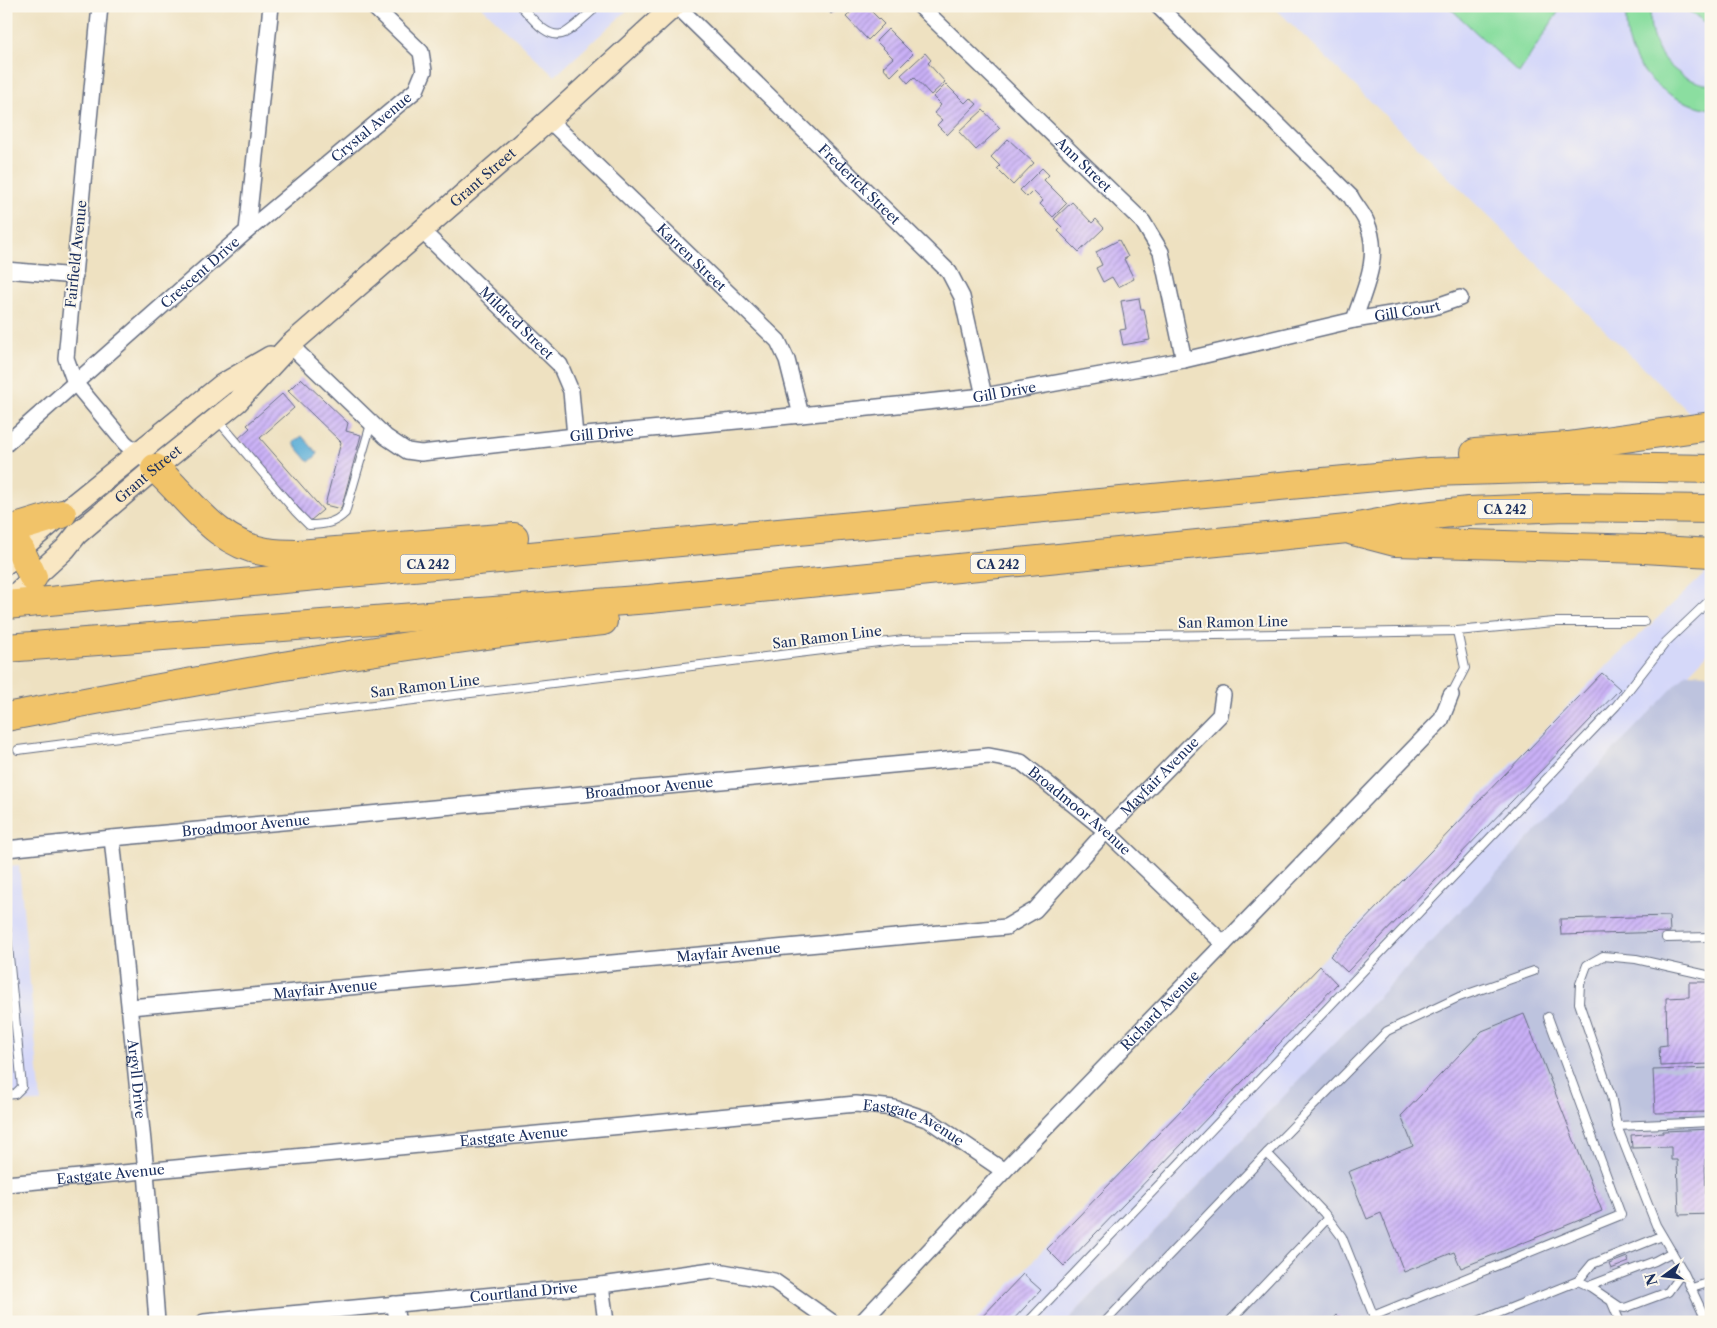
<svg xmlns="http://www.w3.org/2000/svg" width="1717" height="1328" font-family="'Libre Caslon Text',serif">
	<style>
		.built { fill: #d5d8f9 }
		.industrial { fill: #bdc3de }
		.pitch { fill: #8bdea0; stroke: #53867f }
		.water { fill: #5caed7; stroke: #3c6e9a }
		.building { fill: url(#building-hatch) }
		.lines { fill: none; stroke-linecap: round; stroke-linejoin: round }
		.lane-casing { stroke: #656d81; stroke-width: 10 }
		.street-casing { stroke: #656d81; stroke-width: 18 }
		.secondary-casing { stroke: #656d81; stroke-width: 24 }
		.highway-casing { stroke: #656d81; stroke-width: 30 }
		.path { stroke: #656d81; stroke-width: 2.5; stroke-dasharray: 1 4; stroke-linecap: butt }
		.lane { stroke: #fff; stroke-width: 8 }
		.street { stroke: #fff; stroke-width: 15 }
		.secondary { stroke: #f9e7c3; stroke-width: 21 }
		.highway { stroke: #f1c369; stroke-width: 28 }
		.labels { text-anchor: middle; dominant-baseline: central; stroke-width: 4; stroke-linejoin: round; paint-order: stroke }
		.shield { fill: #fbf7ec; stroke: #5e6b89; stroke-width: 1 }
		.shield-label { font-size: 12px; font-weight: bold; fill: #1b2f5e }
		.street-label { font-size: 14px; fill: #1b2f5e; stroke: #fbf7ec }
	</style>
	<defs>
		<pattern id="building-hatch" width="6" height="6" patternUnits="userSpaceOnUse" patternTransform="scale(1.25)"><rect width="6" height="6" fill="#cab1f7"/><path d="M-1 1l2-2M0 6l6-6M5 7l2-2" fill="none" stroke="#a390cb"/></pattern>
	</defs>
	<rect width="100%" height="100%" fill="#fbf7ec"/>
	<filter id="ink" filterUnits="userSpaceOnUse"><feTurbulence type="fractalNoise" baseFrequency=".02" numOctaves="2"/><feDisplacementMap in="SourceGraphic" scale="10" xChannelSelector="R" yChannelSelector="G"/><feConvolveMatrix kernelMatrix="1 2 1 2 8 2 1 2 1" color-interpolation-filters="sRGB"/></filter>
	<filter id="wash" filterUnits="userSpaceOnUse"><feTurbulence type="fractalNoise" baseFrequency=".0096" numOctaves="4" result="noise"/><feDisplacementMap in="SourceGraphic" scale="20" xChannelSelector="R" yChannelSelector="G"/><feGaussianBlur stdDeviation="1.12" result="paint"/><feColorMatrix in="noise" values="0 0 0 0 0 0 0 0 0 0 0 0 0 0 0 0 0 1.4 0 .05"/><feComposite in="paint" operator="in"/></filter>
	<g filter="url(#wash)">
		<rect width="100%" height="100%" fill="#eee1c1"/>
		<!-- built -->
		<g class="built">
			<polygon points="481,6 632,6 555,76"/>
			<polygon points="1273,6 1711,6 1711,426 1704,427"/>
			<polygon points="1711,568 1711,650 1204,1180 1066,1322 974,1322 1602,670"/>
			<polygon points="6,777 11,831 6,831"/>
			<polygon points="19,865 41,1102 6,1103 6,866"/>
		</g>
		<!-- industrial -->
		<polygon class="industrial" points="1687,673 1711,674 1711,1322 1066,1322 1204,1180"/>
		<!-- pitch -->
		<g class="pitch">
			<polygon points="1448,6 1562,6 1519,73"/>
			<path d="M 1627,6 L 1651,6 C 1645,46 1671,80 1711,85 L 1711,109 C 1660,101 1619,61 1627,6 Z"/>
			<polygon points="1681,6 1711,6 1711,26"/>
		</g>
		<!-- water -->
		<polygon class="water" points="302,436 318,454 309,462 293,443"/>
		<g id="blocks">
			<!-- building -->
			<g class="building">
				<polygon points="823,6 840,6 831,14"/>
				<polygon points="857,6 871,6 868,8 884,24 868,40 846,17"/>
				<polygon points="888,29 913,54 891,76 883,67 893,58 876,41"/>
				<polygon points="925,53 931,60 928,63 945,82 931,95 914,77 908,83 901,75"/>
				<polygon points="946,84 965,103 970,98 977,104 947,135 937,125 942,120 934,113 941,105 933,97"/>
				<polygon points="983,110 1000,128 976,150 959,132"/>
				<polygon points="1008,139 1034,163 1013,185 997,169 1000,166 991,157"/>
				<polygon points="1042,168 1049,175 1044,180 1067,203 1053,217 1040,204 1043,201 1033,191 1027,197 1020,190"/>
				<polygon points="1072,202 1092,223 1096,219 1104,228 1079,252 1058,231 1062,227 1054,219"/>
				<polygon points="1119,240 1128,257 1124,259 1134,279 1118,287 1112,277 1103,282 1096,268 1102,265 1096,252"/>
				<polygon points="1139,298 1141,309 1144,309 1150,340 1123,345 1120,330 1126,329 1121,301"/>
				<polygon points="301,378 348,423 346,431 361,435 341,509 325,505 341,442 288,391"/>
				<polygon points="282,394 294,408 260,438 323,510 310,521 238,439 250,428 247,425"/>
				<polygon points="1602,673 1620,689 1347,972 1330,956"/>
				<polygon points="1669,916 1670,932 1561,935 1560,919"/>
				<polygon points="1320,966 1337,984 1064,1266 1047,1249"/>
				<polygon points="1689,982 1708,982 1708,997 1711,996 1711,1064 1660,1066 1659,1046 1667,1045 1666,998 1689,997"/>
				<polygon points="1524,1014 1602,1211 1461,1268 1454,1252 1404,1272 1381,1213 1367,1219 1348,1172 1413,1146 1401,1116 1482,1031"/>
				<polygon points="1711,1068 1711,1112 1655,1113 1653,1070"/>
				<polygon points="1711,1129 1711,1159 1705,1159 1706,1199 1711,1199 1711,1214 1679,1215 1677,1160 1671,1160 1671,1147 1632,1148 1631,1135 1663,1133 1663,1131"/>
				<polygon points="1627,1257 1629,1262 1611,1269 1609,1264"/>
				<polygon points="1023,1274 1041,1290 1011,1322 977,1322"/>
				<polygon points="1337,1315 1345,1322 1330,1322"/>
			</g>
		</g>
	</g>
	<g filter="url(#ink)">
		<use href="#blocks" fill-opacity="0" stroke="#656d81" stroke-width="1"/>
		<g class="lines">
			<defs>
				<g id="lane">
					<path d="M 521,6 C 531,17 548,41 565,33 C 574,28 584,18 592,11 L 594,6"/>
					<path d="M 217,419 L 296,512 L 309,525 C 324,525 335,523 345,513 L 371,424"/>
					<polyline points="1451,695 1465,668 1457,631"/>
					<polyline points="18,750 259,719 904,640 1457,631 1554,622 1644,622"/>
					<polyline points="6,926 22,1087 15,1094 6,1095"/>
					<polyline points="1666,938 1711,937"/>
					<polyline points="1617,1126 1711,1122"/>
					<polyline points="1267,1153 1324,1213 1342,1237 1376,1322"/>
					<polyline points="1578,1281 1592,1264 1662,1236"/>
					<polyline points="1589,1286 1655,1261 1672,1252"/>
					<polyline points="1692,1288 1711,1282"/>
					<polyline points="1612,1303 1620,1322"/>
					<polyline points="1373,1316 1621,1215 1548,1017"/>
					<polyline points="1028,1322 1616,706 1666,642 1711,599"/>
					<polyline points="1105,1322 1267,1153 1387,1031 1459,997 1534,971"/>
					<polyline points="1229,1322 1328,1218"/>
					<polyline points="1476,1322 1578,1281 1589,1286 1620,1307 1625,1308 1668,1292 1683,1271"/>
					<polyline points="1707,1322 1683,1271 1656,1225 1617,1126 1611,1096 1579,1003 1580,984 1587,965 1603,956 1636,959 1711,976"/>
				</g>
				<g id="street">
					<polyline points="100,6 66,358 75,383 125,443 144,459"/>
					<path id="s1" d="M 677,6 L 949,272 L 962,297 L 984,396"/>
					<path id="s2" d="M 920,6 L 1143,222 L 1161,252 L 1184,360"/>
					<path d="M 1158,6 L 1351,197 C 1355,205 1362,212 1366,221 C 1382,254 1365,288 1354,320"/>
					<path id="s3" d="M 549,120 L 778,341 L 787,360 L 801,415"/>
					<path id="s4" d="M 247,231 L 416,90 L 424,71 L 421,52 L 373,6"/>
					<path id="s5" d="M 422,231 L 560,365 L 571,391 L 575,436"/>
					<polyline points="6,270 75,276"/>
					<path id="s6" d="M 290,345 L 386,437 L 407,451 L 421,453 L 575,436 L 801,415 L 984,396 L 1184,360 L 1354,320 L 1434,307 L 1460,298"/>
					<path id="s7" d="M 6,444 L 247,231 L 271,6"/>
					<path id="s8" d="M 112,838 L 146,1171 L 157,1322"/>
					<path id="s9" d="M 6,849 L 112,838 L 989,756 L 1021,762 L 1106,831 L 1224,944"/>
					<path id="s10" d="M 130,1007 L 1006,927 L 1035,910 L 1106,831 L 1220,715 L 1223,695"/>
					<path id="s11" d="M 6,1184 L 856,1104 L 894,1108 L 929,1120 L 1004,1171"/>
					<polyline points="601,1285 606,1322"/>
					<polyline points="394,1304 398,1322"/>
					<path id="s12" d="M 204,1322 L 601,1285 L 712,1270 L 774,1281 L 832,1322"/>
					<path id="s13" d="M 862,1322 L 1004,1171 L 1441,720 L 1451,695"/>
				</g>
				<g id="secondary">
					<polyline points="6,563 20,549 62,514 222,385 270,357"/>
					<path id="s14" d="M 6,603 L 65,549 L 77,534 L 155,468 L 237,402 L 290,345 L 549,120 L 674,6"/>
				</g>
				<g id="highway">
					<polyline points="1475,453 1568,446 1711,426"/>
					<path d="M 155,468 C 191,500 215,544 267,552 C 277,554 288,554 298,554 L 514,537"/>
					<polyline points="6,531 62,514"/>
					<polyline points="1353,531 1395,542 1644,549 1711,553"/>
					<polyline points="6,542 20,549 33,577"/>
					<polyline points="6,605 1430,472 1601,467 1711,469"/>
					<polyline points="6,648 650,599 1347,529 1405,518 1469,511 1566,507 1711,509"/>
					<path d="M 6,717 C 204,679 403,642 603,621"/>
				</g>
			</defs>
			<!-- lane casing -->
			<use href="#lane" class="lane-casing"/>
			<!-- street casing -->
			<use href="#street" class="street-casing"/>
			<!-- secondary casing -->
			<use href="#secondary" class="secondary-casing"/>
			<!-- highway casing -->
			<use href="#highway" class="highway-casing"/>
			<!-- path -->
			<polyline class="path" points="706,6 708,6"/>
			<!-- lane -->
			<use href="#lane" class="lane"/>
			<!-- street -->
			<use href="#street" class="street"/>
			<!-- secondary -->
			<use href="#secondary" class="secondary"/>
			<!-- highway -->
			<use href="#highway" class="highway"/>
		</g>
	</g>
	<g class="labels">
		<!-- shield labels -->
		<g class="shield">
			<rect x="1477.5" y="499.5" width="55" height="19" rx="4"/>
			<rect x="400.5" y="554.5" width="55" height="19" rx="4"/>
			<rect x="970.5" y="554.5" width="55" height="19" rx="4"/>
		</g>
		<g class="shield-label">
			<text x="1505" y="509">CA 242</text>
			<text x="428" y="564">CA 242</text>
			<text x="998" y="564">CA 242</text>
		</g>
		<!-- street labels -->
		<g class="street-label">
			<text stroke="none"><textPath href="#s4" startOffset="162">Crystal Avenue</textPath></text>
			<text stroke="none"><textPath href="#s2" startOffset="228">Ann Street</textPath></text>
			<text stroke="none"><textPath href="#s14" startOffset="640">Grant Street</textPath></text>
			<text stroke="none"><textPath href="#s1" startOffset="255">Frederick Street</textPath></text>
			<text transform="translate(76 254) rotate(-84)">Fairfield Avenue</text>
			<text stroke="none"><textPath href="#s3" startOffset="198">Karren Street</textPath></text>
			<text stroke="none"><textPath href="#s7" startOffset="259">Crescent Drive</textPath></text>
			<text stroke="none"><textPath href="#s6" startOffset="1170">Gill Court</textPath></text>
			<text stroke="none"><textPath href="#s5" startOffset="132">Mildred Street</textPath></text>
			<text stroke="none"><textPath href="#s6" startOffset="759">Gill Drive</textPath></text>
			<text stroke="none"><textPath href="#s6" startOffset="354">Gill Drive</textPath></text>
			<text stroke="none"><textPath href="#s14" startOffset="192">Grant Street</textPath></text>
			<text transform="translate(1233 622) rotate(-1)">San Ramon Line</text>
			<text transform="translate(827 637) rotate(-7)">San Ramon Line</text>
			<text transform="translate(425 686) rotate(-7)">San Ramon Line</text>
			<text stroke="none"><textPath href="#s10" startOffset="1096">Mayfair Avenue</textPath></text>
			<text stroke="none"><textPath href="#s9" startOffset="646">Broadmoor Avenue</textPath></text>
			<text stroke="none"><textPath href="#s9" startOffset="1096">Broadmoor Avenue</textPath></text>
			<text stroke="none"><textPath href="#s9" startOffset="241">Broadmoor Avenue</textPath></text>
			<text stroke="none"><textPath href="#s10" startOffset="601">Mayfair Avenue</textPath></text>
			<text stroke="none"><textPath href="#s10" startOffset="196">Mayfair Avenue</textPath></text>
			<text stroke="none"><textPath href="#s13" startOffset="431">Richard Avenue</textPath></text>
			<text stroke="none"><textPath href="#s8" startOffset="242">Argyll Drive</textPath></text>
			<text stroke="none"><textPath href="#s11" startOffset="915">Eastgate Avenue</textPath></text>
			<text stroke="none"><textPath href="#s11" startOffset="510">Eastgate Avenue</textPath></text>
			<text stroke="none"><textPath href="#s11" startOffset="105">Eastgate Avenue</textPath></text>
			<text stroke="none"><textPath href="#s12" startOffset="321">Courtland Drive</textPath></text>
		</g>
	</g>
	<!-- margin -->
	<rect width="1717" height="1328" fill="none" stroke="#fbf7ec" stroke-width="25"/>
	<!-- north arrow -->
	<g transform="translate(1664 1276) rotate(255)" stroke="#fbf7ec" stroke-width="4" paint-order="stroke">
	<path d="M0-4L9 19L0 12L-9 19Z" fill="#1b2f5e"/>
	<text y="-8" font-size="14" font-weight="bold" text-anchor="middle" fill="#1b2f5e">N</text>
	</g>
</svg>
